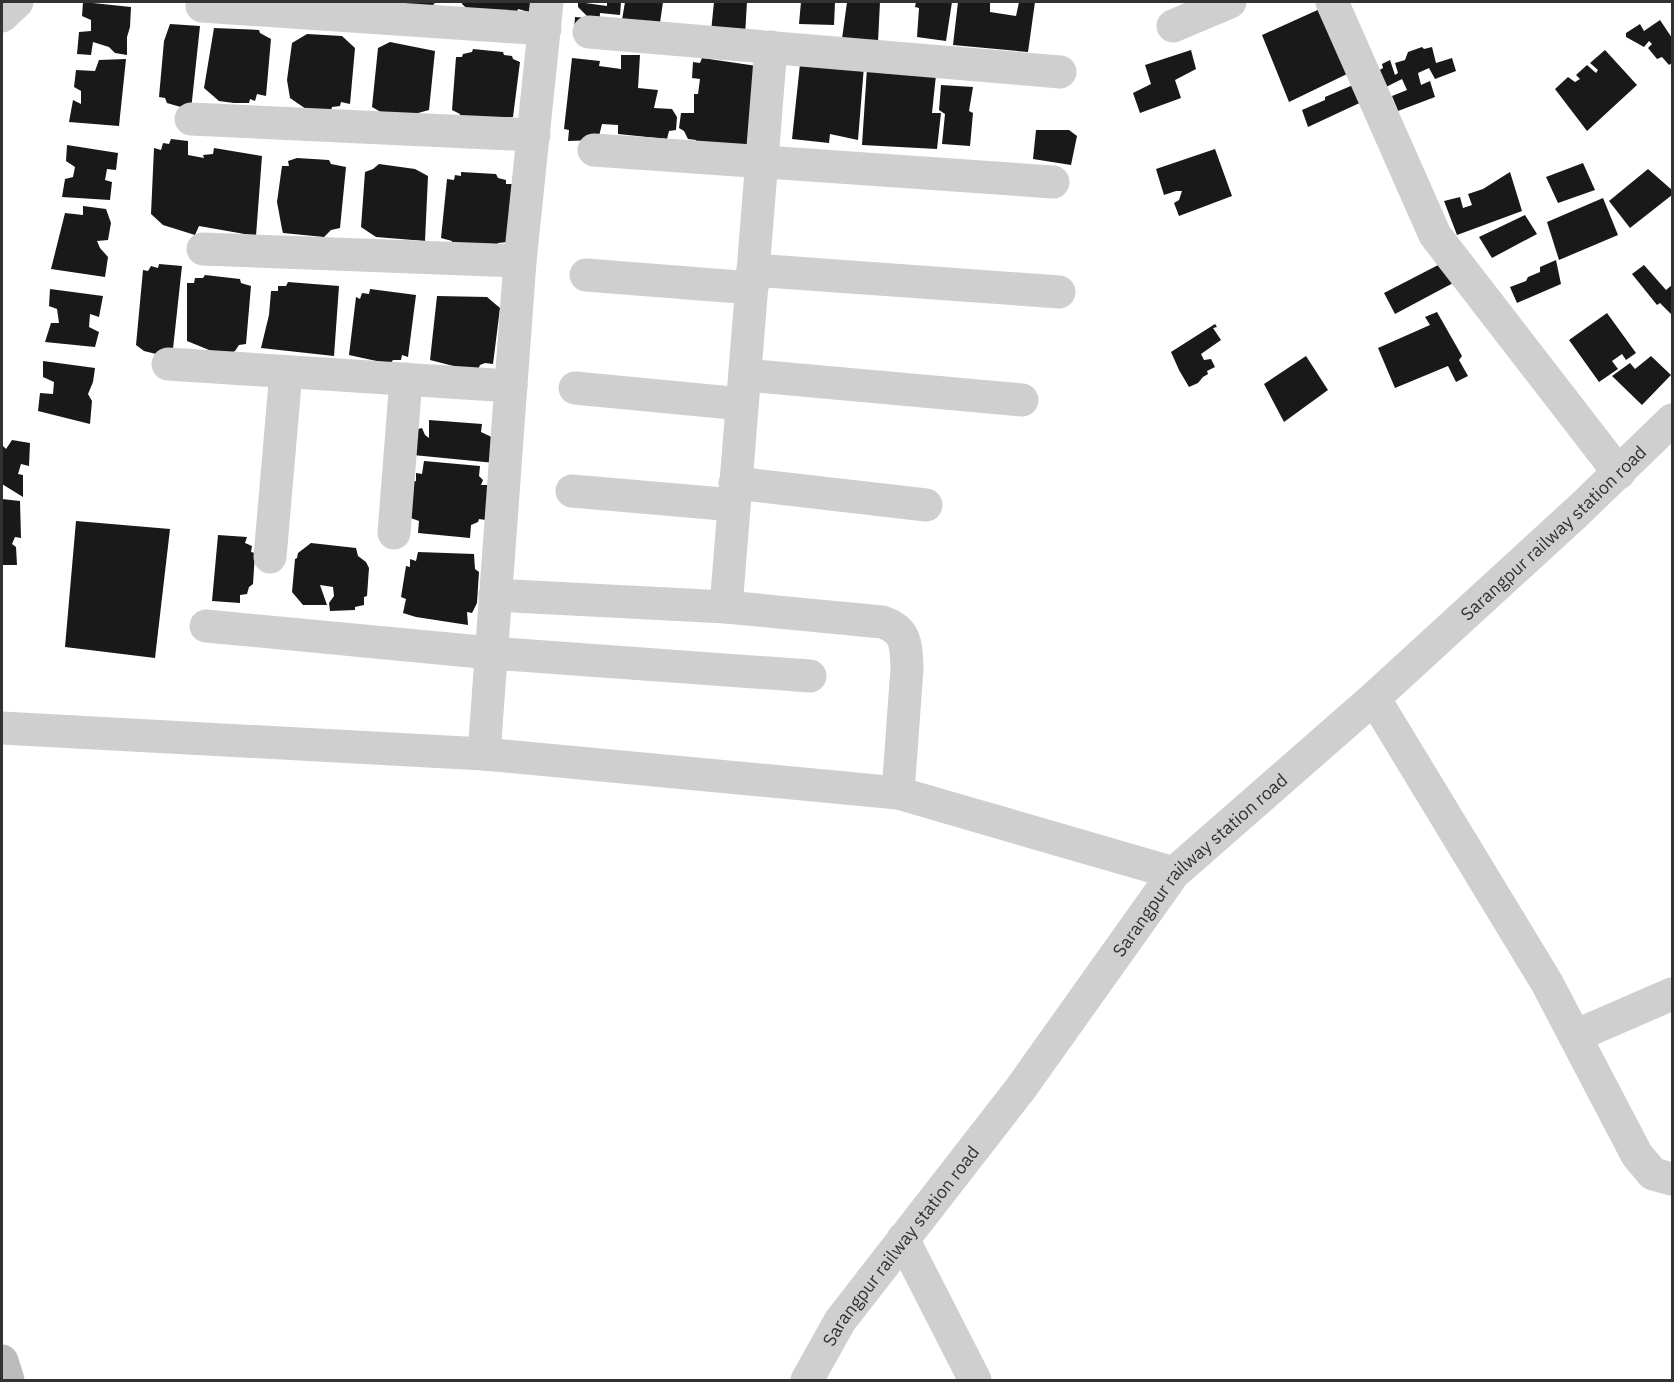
<svg xmlns="http://www.w3.org/2000/svg" width="1674" height="1382" font-family="'IBM Plex Sans',sans-serif">
	<style>
		.building { fill: #191919 }
		.lines { fill: none; stroke-linecap: round; stroke-linejoin: round }
		.minor { stroke: #cfcfcf; stroke-width: 33 }
		.tertiary { stroke: #cfcfcf; stroke-width: 33 }
		.secondary { stroke: #bcbcbc; stroke-width: 33 }
		.labels { text-anchor: middle; dominant-baseline: central; stroke-width: 6; stroke-linejoin: round; paint-order: stroke }
		.street-label { font-size: 18px; fill: #323232; stroke: #fff }
	</style>
	<rect width="100%" height="100%" fill="#fff"/>
	<!-- building -->
	<g class="building">
		<polygon points="83,2 131,7 130,27 127,37 127,55 115,53 109,47 93,42 91,55 77,54 79,32 91,31 91,20 82,16"/>
		<polygon points="386,2 436,2 433,5 386,8"/>
		<polygon points="462,2 530,2 529,12 518,9 515,18 474,15 462,4"/>
		<polygon points="578,2 607,6 607,2 621,2 620,15 600,13 599,30 574,33 575,17 589,18 578,7"/>
		<polygon points="625,2 663,2 660,23 622,20"/>
		<polygon points="714,2 747,2 745,35 711,32"/>
		<polygon points="801,2 835,2 834,25 799,24"/>
		<polygon points="847,2 880,2 878,42 842,39"/>
		<polygon points="916,2 952,2 946,41 917,37 919,8 915,7"/>
		<polygon points="958,2 990,2 990,12 1016,16 1019,2 1035,2 1028,52 953,45"/>
		<polygon points="1322,8 1347,74 1289,102 1262,35"/>
		<polygon points="1660,20 1672,38 1672,63 1669,65 1662,57 1657,59 1648,48 1652,44 1649,41 1644,47 1626,37 1626,33 1640,24 1644,31"/>
		<polygon points="170,24 200,26 191,110 167,103 165,98 159,97 164,41"/>
		<polygon points="214,28 259,30 260,33 271,39 266,96 257,94 255,101 250,99 249,103 234,103 219,101 204,88"/>
		<polygon points="307,34 342,36 355,48 350,104 341,102 340,106 332,107 331,111 306,109 290,98 287,80 292,43"/>
		<polygon points="390,42 435,51 429,110 407,116 388,116 372,107 378,48"/>
		<polygon points="1422,47 1424,49 1432,47 1436,63 1452,58 1456,71 1435,79 1429,68 1418,73 1421,85 1430,81 1435,97 1398,111 1392,96 1407,90 1402,79 1382,89 1378,71 1383,68 1382,64 1390,60 1395,75 1398,73 1395,63 1405,60 1408,52"/>
		<polygon points="473,49 503,52 504,55 512,56 513,59 520,62 513,117 459,120 460,114 452,110 456,57 462,57 463,54 472,52"/>
		<polygon points="1191,50 1196,69 1175,80 1181,98 1140,113 1133,93 1151,84 1145,65"/>
		<polygon points="1605,50 1637,85 1587,131 1555,89 1568,77 1575,82 1580,79 1576,75 1587,65 1596,73 1598,70 1590,63"/>
		<polygon points="621,55 640,55 638,88 658,90 654,108 672,109 677,117 676,130 669,131 667,139 618,134 618,125 602,124 598,140 568,141 569,130 564,129 572,58 600,61 599,66 621,69"/>
		<polygon points="702,58 757,66 750,149 695,144 696,140 688,139 684,131 679,128 681,113 694,113 694,94 698,94 700,79 692,78 693,62 700,63"/>
		<polygon points="126,59 119,126 69,122 73,100 81,104 81,91 74,87 76,70 95,71 99,60"/>
		<polygon points="800,64 864,66 858,140 830,134 829,143 792,139"/>
		<polygon points="867,68 936,75 932,113 941,113 937,149 862,145"/>
		<polygon points="1360,82 1366,100 1308,127 1302,110 1325,100 1325,97"/>
		<polygon points="941,85 973,87 969,111 973,113 970,146 942,144 945,114 939,110"/>
		<polygon points="1036,130 1069,130 1077,136 1071,165 1033,159"/>
		<polygon points="171,139 188,141 188,155 204,158 203,155 213,154 214,148 262,156 256,236 199,226 195,235 163,225 151,214 154,148 161,150 163,143 169,144"/>
		<polygon points="67,145 118,153 116,170 107,169 105,180 112,182 110,200 62,197 65,179 73,177 75,167 66,161"/>
		<polygon points="1215,149 1232,196 1179,216 1174,203 1179,200 1182,191 1176,191 1164,195 1156,169"/>
		<polygon points="297,158 329,160 331,164 346,167 340,228 331,230 324,237 283,233 282,229 277,202 282,166 289,166 288,161"/>
		<polygon points="1583,163 1595,190 1558,203 1546,177"/>
		<polygon points="379,164 415,169 428,176 425,241 376,237 361,227 365,172 373,169"/>
		<polygon points="1648,169 1672,190 1672,195 1630,228 1609,201"/>
		<polygon points="461,172 496,174 498,178 506,180 506,184 513,184 508,242 498,243 496,252 450,249 452,241 441,238 447,179 454,180 455,175 461,176"/>
		<polygon points="1510,172 1522,211 1457,235 1444,201 1460,197 1463,208 1472,205 1468,194 1483,189"/>
		<polygon points="1603,198 1618,235 1559,260 1547,222"/>
		<polygon points="83,206 106,209 111,223 108,240 97,241 100,248 108,257 105,277 51,269 65,213 83,215"/>
		<polygon points="1525,215 1537,234 1492,258 1479,237"/>
		<polygon points="1556,260 1561,284 1517,303 1510,287 1526,281 1528,277 1540,272 1540,267"/>
		<polygon points="1444,262 1455,282 1395,314 1384,293"/>
		<polygon points="159,264 182,266 172,358 144,351 136,345 143,270 148,271 151,266 158,268"/>
		<polygon points="1644,265 1666,290 1672,285 1672,315 1660,303 1657,305 1632,274"/>
		<polygon points="205,275 240,279 241,283 251,286 246,344 239,345 235,351 230,354 214,352 187,341 187,283 194,283 195,278 203,278"/>
		<polygon points="288,282 339,286 334,356 261,348 269,315 271,291 278,291 278,286 286,286"/>
		<polygon points="50,289 103,296 99,317 90,314 89,327 99,332 95,347 45,342 51,323 59,323 57,309 49,306"/>
		<polygon points="370,289 416,295 408,357 402,355 401,360 393,360 390,364 349,355 356,297 360,299 362,293 369,294"/>
		<polygon points="437,296 487,297 500,308 493,364 485,363 480,365 477,372 430,360"/>
		<polygon points="1437,312 1462,356 1459,360 1468,376 1456,382 1448,366 1395,388 1378,348 1430,325 1425,317"/>
		<polygon points="1607,313 1636,353 1626,360 1622,354 1612,361 1618,369 1599,382 1569,340"/>
		<polygon points="1215,324 1217,327 1213,328 1221,340 1201,354 1204,360 1211,359 1215,367 1207,371 1208,374 1203,377 1198,383 1189,387 1179,370 1171,352"/>
		<polygon points="1306,356 1328,390 1284,422 1264,384"/>
		<polygon points="1651,356 1671,375 1642,405 1612,376 1630,363 1635,369"/>
		<polygon points="43,361 95,368 93,382 88,394 92,401 90,424 38,411 40,393 53,394 54,382 43,377"/>
		<polygon points="429,420 482,424 481,432 498,440 495,463 413,455 418,429 422,428 425,435 429,438"/>
		<polygon points="12,440 30,443 29,466 21,464 18,474 23,475 23,497 2,484 2,445 6,449"/>
		<polygon points="424,461 480,466 479,476 483,480 481,485 490,485 486,520 479,519 478,522 471,525 470,538 418,533 419,521 408,517 412,482 416,481 416,473 422,474"/>
		<polygon points="2,499 20,501 21,538 15,537 12,544 16,547 17,565 2,565"/>
		<polygon points="76,521 170,529 155,658 65,647"/>
		<polygon points="218,535 247,537 245,543 252,546 251,552 255,553 253,584 249,587 247,594 240,595 240,603 212,601"/>
		<polygon points="311,543 356,548 358,556 366,562 369,568 367,596 364,597 364,605 355,607 355,610 330,611 329,603 334,596 333,587 320,585 327,605 303,605 292,592 295,559 297,558 298,553"/>
		<polygon points="418,552 474,554 475,569 479,572 477,603 472,613 467,612 468,625 416,617 403,613 406,599 401,597 406,566 410,567 410,559 416,561"/>
	</g>
	<g class="lines">
		<!-- minor -->
		<g class="minor">
			<polyline points="1332,2 1435,235 1619,473"/>
			<polyline points="202,6 545,29"/>
			<polyline points="1173,26 1230,2"/>
			<polyline points="589,32 1060,72"/>
			<polyline points="191,119 534,135"/>
			<polyline points="594,150 1053,182"/>
			<polyline points="203,249 520,261"/>
			<polyline points="753,270 1059,292"/>
			<polyline points="586,275 752,288"/>
			<polyline points="168,364 511,386"/>
			<polyline points="745,375 1022,400"/>
			<polyline points="575,388 742,404"/>
			<polyline points="735,483 926,505"/>
			<polyline points="572,491 734,505"/>
			<polyline points="394,533 406,379"/>
			<polyline points="270,557 286,372"/>
			<path d="M 495,595 L 726,607 L 882,622 C 907,630 906,645 907,668 L 898,793"/>
			<polyline points="726,607 771,47"/>
			<polyline points="206,626 491,653 810,676"/>
			<polyline points="1374,698 1547,983 1637,1155 1653,1174 1672,1179"/>
			<polyline points="484,754 520,261 547,2"/>
			<polyline points="1575,1036 1672,994"/>
			<polyline points="903,1239 975,1380"/>
		</g>
		<!-- tertiary -->
		<g class="tertiary">
			<polyline points="2,16 17,2"/>
			<polyline points="2,728 484,754 898,793 1174,873"/>
			<path id="s1" d="M 807,1380 L 840,1321 L 1021,1088 L 1174,873 L 1374,698 L 1578,511 L 1672,420"/>
		</g>
		<!-- secondary -->
		<polyline class="secondary" points="2,1361 8,1380"/>
	</g>
	<g class="labels">
		<!-- street labels -->
		<g class="street-label">
			<text stroke="none"><textPath href="#s1" startOffset="1136">Sarangpur railway station road</textPath></text>
			<text stroke="none"><textPath href="#s1" startOffset="650">Sarangpur railway station road</textPath></text>
			<text stroke="none"><textPath href="#s1" startOffset="164">Sarangpur railway station road</textPath></text>
		</g>
	</g>
	<!-- border -->
	<rect width="1674" height="1382" fill="none" stroke="#323232" stroke-width="6"/>
</svg>
